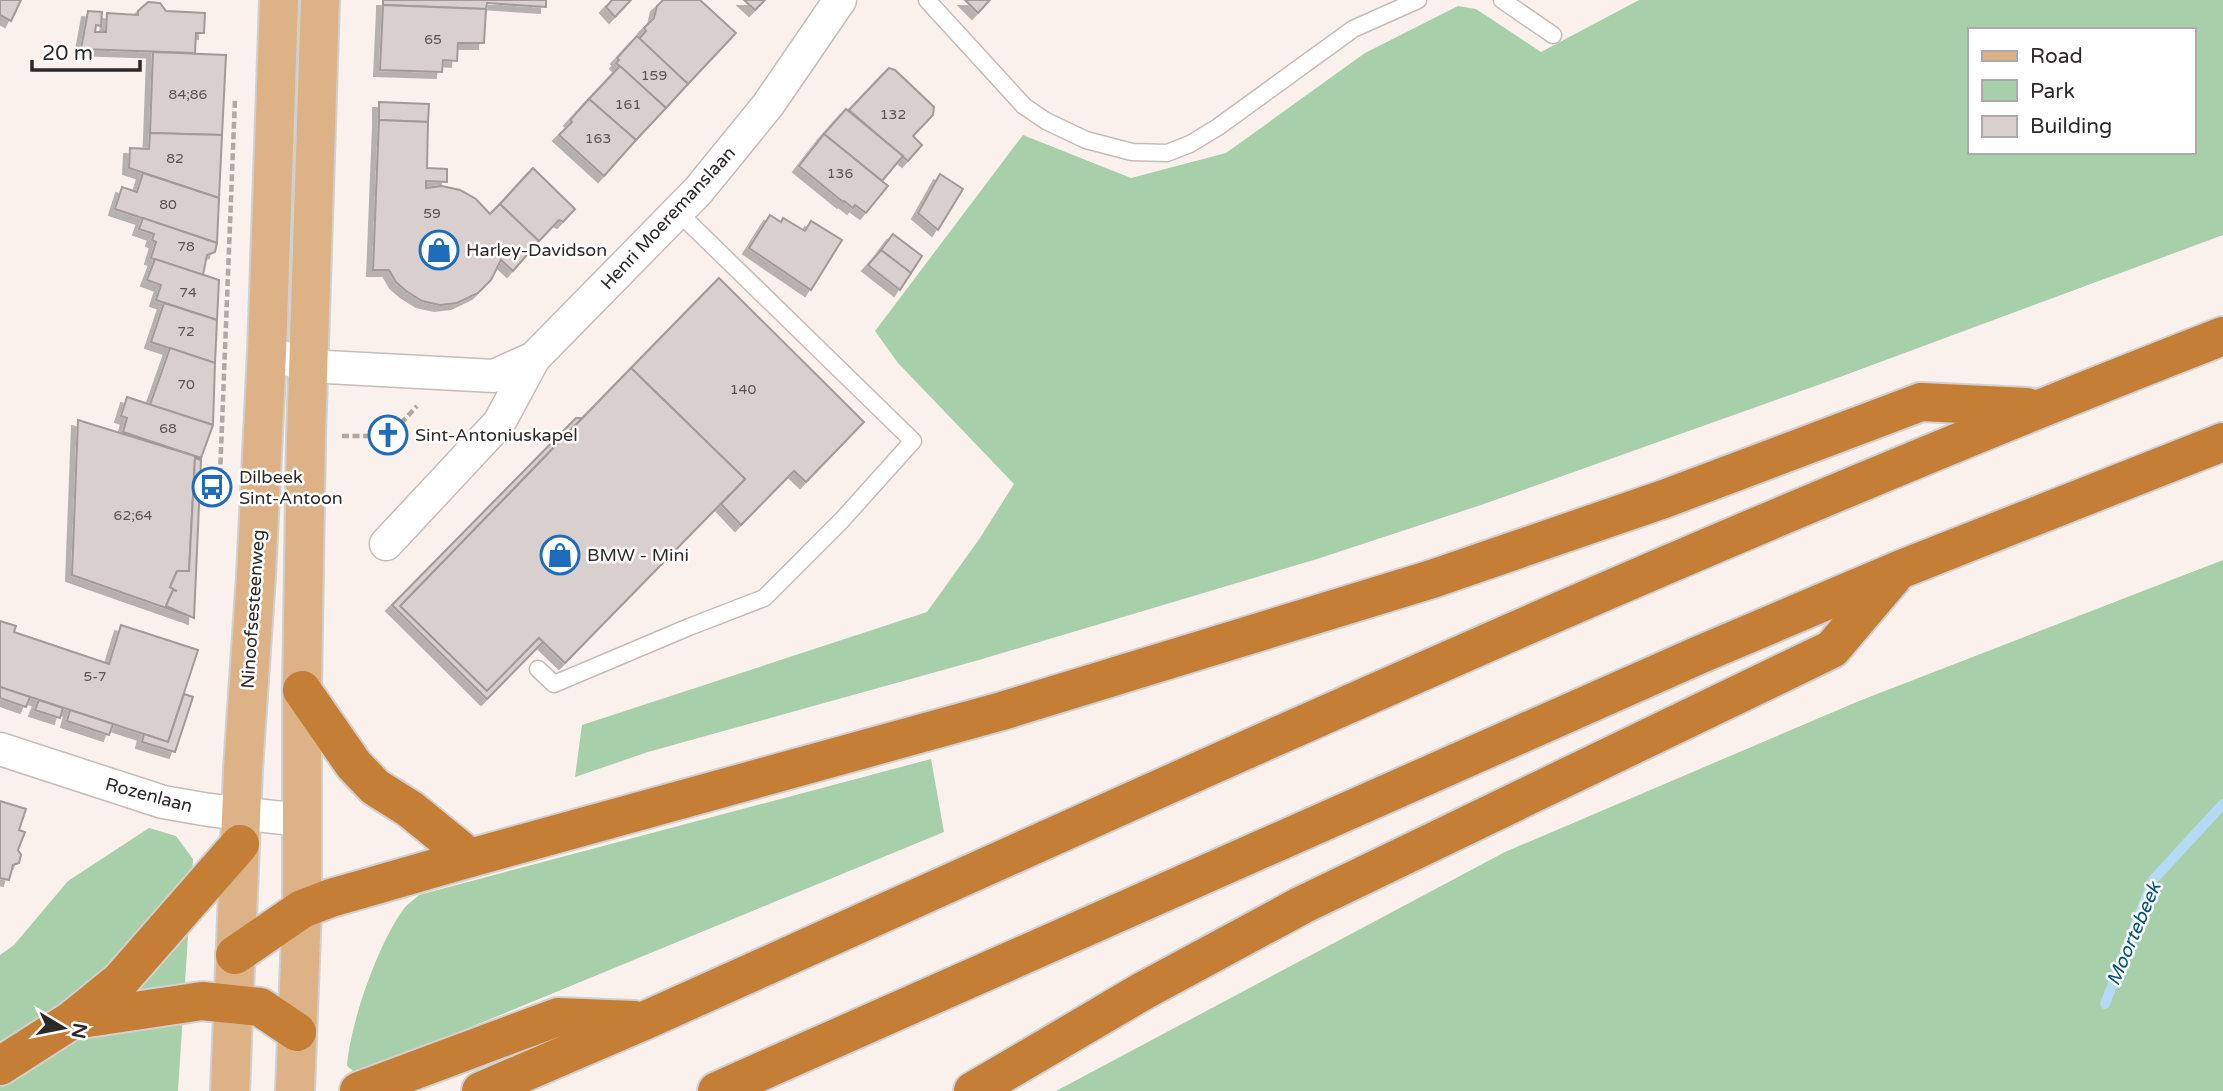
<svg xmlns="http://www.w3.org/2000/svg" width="2223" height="1091" font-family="'Varela Round',sans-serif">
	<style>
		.green { fill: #a6cfaa; fill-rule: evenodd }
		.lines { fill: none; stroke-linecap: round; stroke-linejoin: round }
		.stream { stroke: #b5daf6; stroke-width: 10 }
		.building { fill: #d9d0ce; stroke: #a39a98; stroke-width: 2; filter: url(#shadow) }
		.service-casing { stroke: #c5bcb9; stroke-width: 19 }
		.minor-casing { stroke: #c5bcb9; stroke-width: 35 }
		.primary-casing { stroke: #d1d0d0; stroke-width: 42 }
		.motorway-casing { stroke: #d1d0d0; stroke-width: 42 }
		.path { stroke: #afa8a5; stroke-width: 4.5; stroke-dasharray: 7 3.5; stroke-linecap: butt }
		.service { stroke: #fff; stroke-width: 16 }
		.minor { stroke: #fff; stroke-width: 32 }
		.primary { stroke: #dcb286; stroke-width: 38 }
		.motorway { stroke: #c47e36; stroke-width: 38 }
		.labels { text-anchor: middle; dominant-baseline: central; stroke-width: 5; stroke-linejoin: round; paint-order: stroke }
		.number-label { font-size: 14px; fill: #585352 }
		.street-label { font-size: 18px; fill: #2d2928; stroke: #fff }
		.poi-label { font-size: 18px; fill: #2d2928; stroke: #fff; text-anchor: start }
		.water-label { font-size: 19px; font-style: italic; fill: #00527b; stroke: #fff }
	</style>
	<defs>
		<filter id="shadow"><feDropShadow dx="-6" dy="6" stdDeviation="0" flood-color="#0004"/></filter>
	</defs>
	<rect width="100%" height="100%" fill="#faf1ed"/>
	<!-- green -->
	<g class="green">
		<path d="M 1639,0 L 2223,0 L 2223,235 L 1821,384 L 1484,504 L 1317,559 L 979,660 L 648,752 L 575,777 L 582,725 L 927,612 L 980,538 L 1014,484 L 898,363 L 875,331 L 1023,135 L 1131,178 L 1226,153 L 1365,53 L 1458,6 L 1476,9 L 1541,52 ZM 1969,30 L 2193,30 L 2193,152 L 1969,152 Z"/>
		<polygon points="2223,560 2223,1091 1056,1091 1505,852 1859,701"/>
		<path d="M 931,759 L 944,832 L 357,1074 L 347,1066 C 350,1024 378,944 403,910 C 407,904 414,900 419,895 Z"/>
		<polygon points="149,828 176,836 193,859 178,1091 0,1091 0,955 14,945 68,881"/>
	</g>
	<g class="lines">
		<!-- stream -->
		<polyline class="stream" points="2105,1004 2153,880 2223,804"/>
	</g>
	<!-- building -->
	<g class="building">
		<polygon points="0,0 21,0 11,21 0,15"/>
		<polygon points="383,0 546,0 546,7 487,3 486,9 383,5"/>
		<polygon points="612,0 631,0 615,17 606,7"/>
		<polygon points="663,0 700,0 736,33 688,84 639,39 646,31 644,28 654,18 657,6"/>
		<polygon points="744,0 765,0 755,10"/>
		<polygon points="965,0 990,0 978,13"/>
		<polygon points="148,2 160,3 166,11 205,13 204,33 196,33 195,53 81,49 88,11 102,12 101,26 96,25 95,32 106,32 107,13 138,15 138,11"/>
		<polygon points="383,5 486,9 484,43 458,43 457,61 443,60 442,72 380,70"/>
		<polygon points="637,36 688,84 666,108 616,63 619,60 617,58"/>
		<polygon points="153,52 226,55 222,135 150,133"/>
		<polygon points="620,66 666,108 636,140 589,99"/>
		<polygon points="889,68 895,70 934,107 933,115 913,136 922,145 908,161 849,110"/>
		<polygon points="589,99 636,140 604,176 559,135 572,122 570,120"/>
		<polygon points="379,102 429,104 428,122 379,120"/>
		<polygon points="846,109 903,156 882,181 824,134"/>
		<polygon points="379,120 428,122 427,168 447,169 447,182 426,181 426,188 442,186 460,190 476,199 490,214 500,204 539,241 513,271 501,260 491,280 478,293 457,303 440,305 422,301 406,291 396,282 389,270 373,270"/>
		<polygon points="150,133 222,135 219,198 129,168 130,148 149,149"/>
		<polygon points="824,134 888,186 866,213 855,205 853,208 844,201 843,202 799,166"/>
		<polygon points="533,168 575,209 563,222 559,220 539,241 500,204"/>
		<polygon points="143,173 219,198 217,243 115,209 122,187 137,192"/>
		<polygon points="940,174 963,189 938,230 918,213"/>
		<polygon points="770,215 781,222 783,218 805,231 811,221 842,240 811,290 749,248"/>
		<polygon points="143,218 217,243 215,252 207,255 203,275 151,258 156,242 152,240 154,234 139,229"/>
		<polygon points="893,234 922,256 911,273 881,250"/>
		<polygon points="881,250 911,273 900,290 868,265"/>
		<polygon points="155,259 219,280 217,320 156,300 161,285 147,280"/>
		<polygon points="719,278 864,422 806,482 794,471 741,525 721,504 745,479 631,368"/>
		<polygon points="164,303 217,320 215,363 151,342"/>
		<polygon points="170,348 215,363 213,425 150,405"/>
		<polygon points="631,368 745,479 565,663 539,638 487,691 400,606"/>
		<polygon points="127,397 213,425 201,458 123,432 127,418 121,416"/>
		<polygon points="576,418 582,418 400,606 487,691 539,638 543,642 487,699 392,605"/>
		<polygon points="78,420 201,458 201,460 195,458 189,571 177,571 170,587 177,591 173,590 166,606 187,613 186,615 72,575"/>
		<polygon points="195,458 201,460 194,618 166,606 173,590 177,591 170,587 177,571 189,571"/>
		<polygon points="0,621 16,626 14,632 109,664 121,625 198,650 168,742 0,687"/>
		<polygon points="0,687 30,697 26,707 0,698"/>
		<polygon points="184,694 193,697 175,752 142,742 144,734 168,742"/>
		<polygon points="39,700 63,708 60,718 35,710"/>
		<polygon points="70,710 113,724 109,735 67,721"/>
		<polygon points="0,801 26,809 19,830 25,832 18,850 21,855 19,863 13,865 9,880 0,878"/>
	</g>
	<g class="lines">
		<defs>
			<g id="service">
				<polyline points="927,0 1024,106 1046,121 1086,140 1132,152 1167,153 1190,144 1218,127 1353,29 1418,0"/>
				<polyline points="1502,0 1553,35"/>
				<polyline points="538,669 554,684 689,627 764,598 842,520 913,441 678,212"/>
			</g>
			<g id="minor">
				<polyline points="267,352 308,366 494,376 534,358 698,191 768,105 840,0"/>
				<polyline points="386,544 499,423 534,358"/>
				<polyline points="0,749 163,802 209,810 302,820"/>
			</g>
			<g id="primary">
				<polyline points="230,1091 243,769 256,576 267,352 279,0"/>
				<polyline points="295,1091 302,909 302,690 306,437 320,0"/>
			</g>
			<g id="motorway">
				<polyline points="302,690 354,765 375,787 410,809 470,858"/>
				<polyline points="235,955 302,909 331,898 470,858 1002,711 1432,579 1664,499 1921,402 2027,407"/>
				<polyline points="74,1020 202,1001 260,1007 297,1032"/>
				<polyline points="0,1066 72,1020 120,981 240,844"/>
				<polyline points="359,1091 558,1017 634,1020"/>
				<path d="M 481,1091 L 646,1020 C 1169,785 1689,544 2223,336"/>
				<polyline points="717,1091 1699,655 1899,570 2223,442"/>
				<polyline points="973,1091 1143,991 1302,905 1832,649 1893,577"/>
			</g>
		</defs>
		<!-- service casing -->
		<use href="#service" class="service-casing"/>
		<!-- minor casing -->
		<use href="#minor" class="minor-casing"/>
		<!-- primary casing -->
		<use href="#primary" class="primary-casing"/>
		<!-- motorway casing -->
		<use href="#motorway" class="motorway-casing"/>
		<!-- path -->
		<g class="path">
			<circle cx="390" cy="436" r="6"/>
			<polyline points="394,431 417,406"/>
			<polyline points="342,436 383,436"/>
			<polyline points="220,475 235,99"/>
		</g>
		<!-- service -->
		<use href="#service" class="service"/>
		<!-- minor -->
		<use href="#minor" class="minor"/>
		<!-- primary -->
		<use href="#primary" class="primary"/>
		<!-- motorway -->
		<use href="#motorway" class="motorway"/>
	</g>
	<!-- icons -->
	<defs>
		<symbol id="shop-ring" viewBox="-11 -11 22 22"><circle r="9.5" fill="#fff" stroke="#1e6cbb" stroke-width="1.5"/><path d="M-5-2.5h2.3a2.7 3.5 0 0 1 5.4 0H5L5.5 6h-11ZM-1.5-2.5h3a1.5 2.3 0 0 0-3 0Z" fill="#1e6cbb"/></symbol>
		<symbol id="church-ring" viewBox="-11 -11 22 22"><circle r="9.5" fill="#fff" stroke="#1e6cbb" stroke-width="1.5"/><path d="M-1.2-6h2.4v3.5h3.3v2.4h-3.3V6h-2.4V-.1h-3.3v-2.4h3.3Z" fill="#1e6cbb"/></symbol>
		<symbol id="bus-ring" viewBox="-11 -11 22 22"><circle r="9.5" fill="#fff" stroke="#1e6cbb" stroke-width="1.5"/><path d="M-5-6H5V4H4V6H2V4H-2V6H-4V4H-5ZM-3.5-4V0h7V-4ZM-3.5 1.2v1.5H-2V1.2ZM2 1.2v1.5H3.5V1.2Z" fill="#1e6cbb"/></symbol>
	</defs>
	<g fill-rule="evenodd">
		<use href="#shop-ring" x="417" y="228" width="44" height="44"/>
		<use href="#church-ring" x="366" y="413" width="44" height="44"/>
		<use href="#bus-ring" x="190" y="465" width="44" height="44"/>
		<use href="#shop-ring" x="538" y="533" width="44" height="44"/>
	</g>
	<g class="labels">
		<!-- number labels -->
		<g class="number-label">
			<text x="433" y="39">65</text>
			<text x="654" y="75">159</text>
			<text x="188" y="94">84;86</text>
			<text x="628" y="104">161</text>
			<text x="893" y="114">132</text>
			<text x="598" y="138">163</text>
			<text x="175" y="158">82</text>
			<text x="840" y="173">136</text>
			<text x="168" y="204">80</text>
			<text x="432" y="213">59</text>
			<text x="186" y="246">78</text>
			<text x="188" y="292">74</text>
			<text x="186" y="331">72</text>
			<text x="186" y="384">70</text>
			<text x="743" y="389">140</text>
			<text x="168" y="428">68</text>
			<text x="133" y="515">62;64</text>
			<text x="95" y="676">5-7</text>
		</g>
		<!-- street labels -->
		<g class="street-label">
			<text transform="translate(668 218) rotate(-47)">Henri Moeremanslaan</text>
			<text transform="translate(253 609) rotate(-86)">Ninoofsesteenweg</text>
			<text transform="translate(149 795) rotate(15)">Rozenlaan</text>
		</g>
		<!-- poi labels -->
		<g class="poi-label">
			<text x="466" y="250">Harley-Davidson</text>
			<text x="415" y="435">Sint-Antoniuskapel</text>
			<text x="239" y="477">Dilbeek<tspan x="239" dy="21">Sint-Antoon</tspan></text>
			<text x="587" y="555">BMW - Mini</text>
		</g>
		<!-- water labels -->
		<g class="water-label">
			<text transform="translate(2134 934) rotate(-67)">Moortebeek</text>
		</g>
	</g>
	<!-- legend -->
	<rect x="1968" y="28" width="228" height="126" fill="#ffffff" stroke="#aba9a9" stroke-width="2"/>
	<rect x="1982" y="51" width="35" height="10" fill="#dcb286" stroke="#aba9a9" stroke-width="2"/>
	<text x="2030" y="63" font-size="21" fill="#2d2928">Road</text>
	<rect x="1982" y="80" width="35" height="21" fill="#a6cfaa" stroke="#aba9a9" stroke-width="2"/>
	<text x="2030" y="98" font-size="21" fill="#2d2928">Park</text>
	<rect x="1982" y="116" width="35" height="21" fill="#d9d0ce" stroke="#aba9a9" stroke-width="2"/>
	<text x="2030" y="133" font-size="21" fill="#2d2928">Building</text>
	<!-- north arrow -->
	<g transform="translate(63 1028) rotate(100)" stroke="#ffffff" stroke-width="5" paint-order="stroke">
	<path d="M0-5L12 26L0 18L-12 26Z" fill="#2d2928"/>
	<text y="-10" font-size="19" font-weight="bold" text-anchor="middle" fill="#2d2928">N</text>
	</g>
	<!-- scale -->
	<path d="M32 60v10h108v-10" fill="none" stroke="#2d2928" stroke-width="3.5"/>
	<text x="42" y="60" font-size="21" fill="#2d2928" stroke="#ffffff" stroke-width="5" paint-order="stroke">20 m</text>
</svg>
